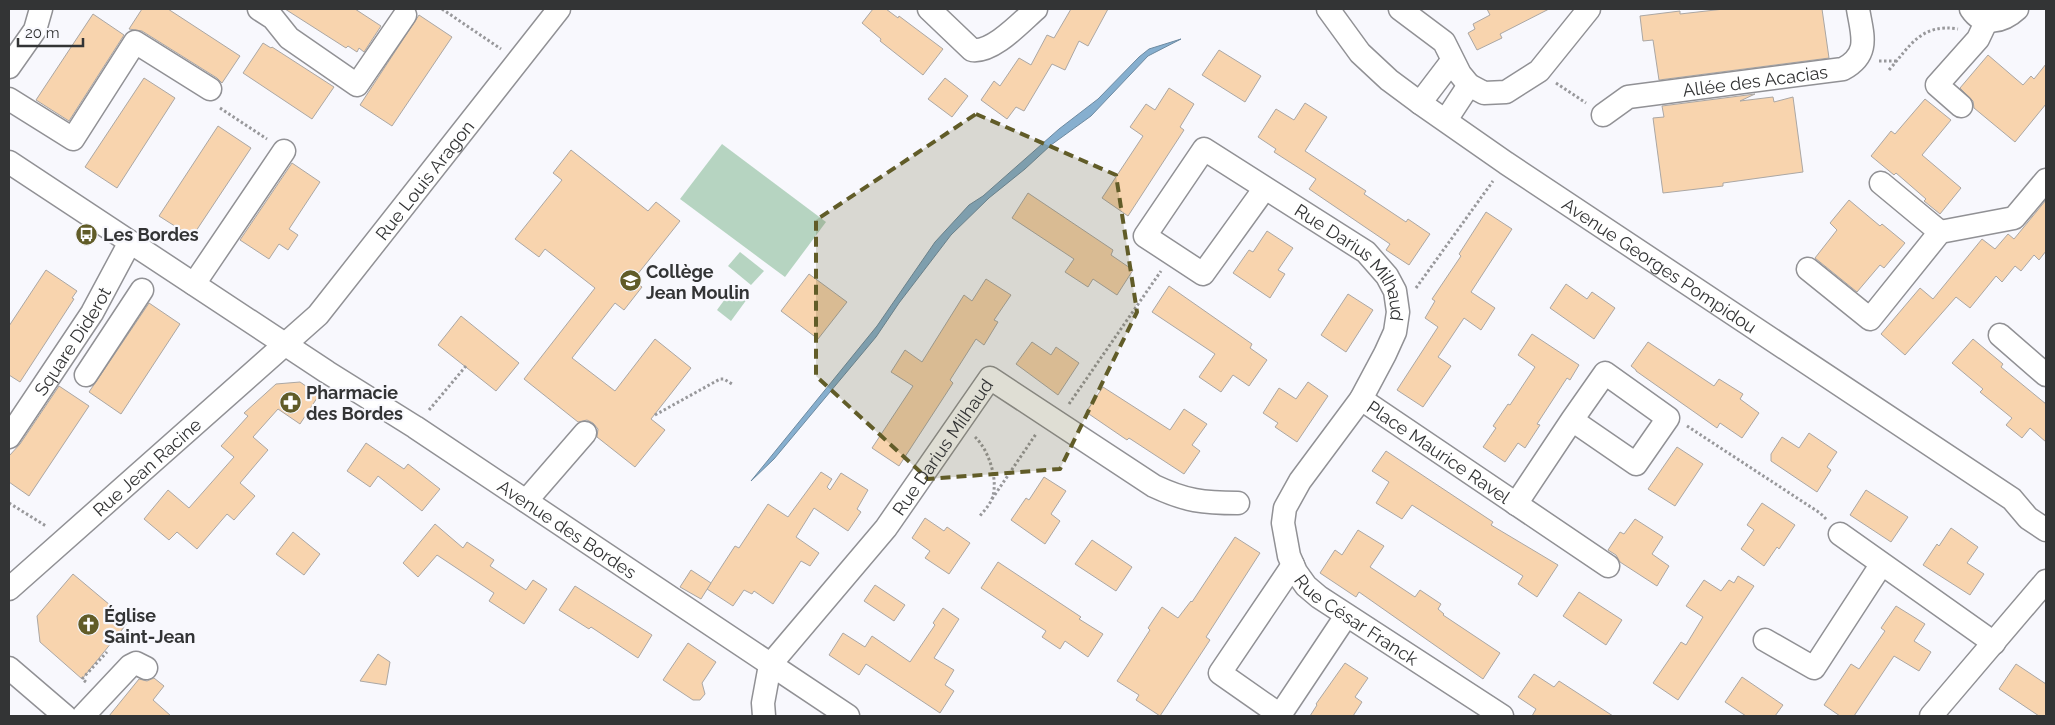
<svg xmlns="http://www.w3.org/2000/svg" width="2055" height="725" font-family="Raleway,sans-serif">
	<style>
		.green { fill: #b6d4c1 }
		.water { fill: #86afcf; stroke: #6d8aa1 }
		.building { fill: #f8d4ae; stroke: #aba7a4 }
		.lines { fill: none; stroke-linecap: round; stroke-linejoin: round }
		.minor-casing { stroke: #919195; stroke-width: 25 }
		.path { stroke: #98989b; stroke-width: 3; stroke-dasharray: 2.5 2.5; stroke-linecap: butt }
		.minor { stroke: #fff; stroke-width: 22 }
		.marked { fill: #615c28; fill-opacity: 0.2; stroke: #615c28; stroke-width: 4; stroke-dasharray: 10 6; stroke-linejoin: round }
		.labels { text-anchor: middle; dominant-baseline: central; stroke-width: 4.5; stroke-linejoin: round; paint-order: stroke }
		.street-label { font-size: 18px; fill: #333435; stroke: #f8f8fd }
		.poi-label { font-size: 18px; font-weight: bold; fill: #333435; stroke: #f8f8fd; text-anchor: start }
	</style>
	<rect width="100%" height="100%" fill="#f8f8fd"/>
	<!-- green -->
	<g class="green">
		<polygon points="722,144 826,222 785,277 680,199"/>
		<polygon points="740,252 764,271 751,285 728,266"/>
		<polygon points="736,284 750,295 731,321 717,310"/>
	</g>
	<!-- water -->
	<polygon class="water" points="1181,39 1148,56 1091,116 1051,145 1025,169 989,198 951,235 899,303 876,337 774,459 751,481 877,326 935,242 969,205 983,196 1059,129 1098,99 1139,57 1149,49"/>
	<!-- building -->
	<g class="building">
		<polygon points="142,9 168,9 240,56 222,83 217,78 142,31 129,29"/>
		<polygon points="285,9 355,9 381,26 364,52 359,48 357,52 348,46 346,48"/>
		<polygon points="873,9 886,9 898,18 899,16 943,49 923,75 880,41 881,39 862,23"/>
		<polygon points="1071,9 1108,9 1088,46 1079,41 1065,70 1052,64 1024,111 1016,107 1007,119 981,100 994,81 1000,86 1019,58 1031,65 1047,35 1054,38"/>
		<polygon points="1487,9 1549,9 1500,34 1502,38 1477,50 1468,33 1475,29 1473,24 1490,15"/>
		<polygon points="1724,9 1822,9 1829,58 1659,80 1653,40 1643,41 1640,16 1680,11 1680,14"/>
		<polygon points="93,14 124,35 69,121 36,100"/>
		<polygon points="419,15 452,37 392,126 360,105"/>
		<polygon points="263,43 271,48 272,47 334,87 312,119 243,73"/>
		<polygon points="1219,50 1261,76 1245,102 1202,75"/>
		<polygon points="1988,55 2023,85 2031,76 2034,79 2046,64 2046,104 2015,142 1974,108 1973,101 1960,88"/>
		<polygon points="144,78 175,98 117,188 85,167"/>
		<polygon points="945,78 968,96 952,117 928,99"/>
		<polygon points="1169,88 1194,104 1180,127 1184,130 1128,216 1102,198 1143,136 1130,127 1146,104 1155,110"/>
		<polygon points="1755,94 1740,101 1773,97 1774,102 1793,97 1803,172 1723,183 1723,186 1663,193 1653,118 1664,117 1662,106"/>
		<polygon points="1925,99 1951,120 1922,155 1961,188 1940,214 1924,201 1926,199 1896,173 1894,175 1871,156 1891,131 1895,134"/>
		<polygon points="1305,103 1327,117 1305,151 1366,191 1364,194 1406,222 1408,219 1430,234 1409,265 1386,250 1390,244 1309,189 1316,179 1274,152 1276,149 1258,137 1276,109 1294,120"/>
		<polygon points="218,126 251,148 192,237 159,216"/>
		<polygon points="571,150 648,211 656,202 680,221 633,280 642,287 624,310 615,303 572,358 615,391 655,339 691,368 651,419 665,430 635,467 597,437 598,429 593,423 587,420 578,422 524,379 595,288 545,249 539,257 515,239 562,180 553,173"/>
		<polygon points="292,163 320,182 289,229 298,235 288,250 279,244 269,259 240,240"/>
		<polygon points="1028,193 1113,250 1111,255 1133,270 1117,295 1093,279 1088,287 1065,272 1074,259 1012,218"/>
		<polygon points="1849,200 1880,226 1882,224 1905,243 1884,268 1880,265 1857,292 1815,258 1837,230 1830,223"/>
		<polygon points="2046,200 2046,251 2039,260 2034,255 2021,271 2015,266 2002,282 1996,276 1970,308 1956,297 1905,355 1881,334 1920,288 1933,299 1982,239 1995,249 2008,234 2014,239"/>
		<polygon points="1486,212 1512,229 1471,292 1495,308 1481,330 1464,318 1438,357 1451,366 1423,407 1397,390 1438,327 1425,318 1435,301 1432,299 1461,256 1459,254"/>
		<polygon points="1267,231 1293,248 1278,270 1285,274 1270,298 1233,273 1249,250 1253,252"/>
		<polygon points="46,270 77,291 72,298 74,299 20,382 9,375 9,326"/>
		<polygon points="809,274 847,302 818,339 781,311"/>
		<polygon points="986,279 1011,295 994,320 998,322 984,345 976,339 950,380 953,383 899,466 872,448 913,386 891,372 905,350 922,362 964,295 972,301"/>
		<polygon points="1566,284 1587,299 1592,292 1615,308 1594,339 1550,308"/>
		<polygon points="1169,286 1252,344 1250,348 1267,360 1249,386 1233,375 1221,392 1199,377 1215,354 1152,312"/>
		<polygon points="1348,294 1373,310 1346,352 1321,335"/>
		<polygon points="149,303 180,324 121,414 89,392"/>
		<polygon points="461,316 519,363 496,391 438,345"/>
		<polygon points="1532,334 1579,365 1570,380 1567,378 1537,424 1540,425 1525,448 1518,443 1505,462 1483,447 1496,428 1493,426 1508,404 1510,405 1535,367 1518,355"/>
		<polygon points="1973,339 2003,364 2001,367 2046,404 2046,442 2030,428 2022,438 2006,425 2012,418 1980,392 1983,389 1952,363"/>
		<polygon points="1032,342 1051,355 1056,347 1079,363 1058,395 1016,364"/>
		<polygon points="1648,342 1714,386 1719,379 1743,394 1740,399 1759,413 1742,438 1720,423 1717,428 1636,371 1636,370 1631,366"/>
		<polygon points="300,382 319,395 300,424 278,409 253,437 268,450 240,483 255,496 234,520 227,514 197,549 177,532 169,540 144,519 168,490 189,508 234,457 221,446 248,416 244,413 276,384"/>
		<polygon points="1308,382 1328,396 1297,442 1275,427 1278,423 1263,413 1279,388 1296,399"/>
		<polygon points="59,386 89,406 29,496 9,482 9,456 20,444"/>
		<polygon points="1103,387 1170,430 1184,409 1207,424 1192,445 1200,451 1184,474 1129,438 1127,440 1086,412"/>
		<polygon points="1809,433 1837,452 1827,467 1831,470 1817,492 1771,461 1771,454 1782,437 1799,448"/>
		<polygon points="366,443 404,469 408,464 440,489 422,511 378,476 370,487 347,471"/>
		<polygon points="1677,447 1703,464 1675,506 1648,489"/>
		<polygon points="1386,451 1493,522 1491,525 1558,565 1537,597 1518,584 1523,576 1412,505 1402,519 1376,503 1389,482 1372,471"/>
		<polygon points="821,472 832,479 827,487 830,490 841,473 868,490 857,509 861,512 848,531 814,508 796,537 819,553 810,566 801,561 773,604 754,591 752,594 744,590 733,606 707,589 735,546 739,548 768,504 788,517"/>
		<polygon points="1044,477 1066,491 1051,514 1060,521 1045,544 1011,520 1026,498 1029,500"/>
		<polygon points="1866,490 1908,517 1891,542 1850,515"/>
		<polygon points="1762,503 1795,525 1779,549 1777,547 1764,566 1741,549 1754,530 1747,525"/>
		<polygon points="925,518 944,531 947,527 970,543 949,574 925,558 930,551 912,538"/>
		<polygon points="1635,519 1663,537 1652,554 1669,566 1657,586 1620,562 1616,555 1608,550 1620,532 1624,534"/>
		<polygon points="435,524 463,548 467,542 494,560 490,566 526,590 533,580 547,589 524,624 489,601 494,593 437,555 418,577 403,563"/>
		<polygon points="1951,528 1978,547 1967,563 1984,574 1970,595 1923,565 1937,544 1939,546"/>
		<polygon points="1358,530 1384,546 1370,567 1415,597 1420,590 1441,604 1438,609 1444,614 1443,615 1500,653 1483,679 1359,592 1356,597 1320,573 1335,550 1342,555"/>
		<polygon points="293,532 320,554 304,575 276,554"/>
		<polygon points="1235,537 1260,553 1206,637 1210,640 1160,716 1136,700 1139,695 1117,681 1150,630 1148,628 1162,607 1178,618 1191,601 1192,602"/>
		<polygon points="1092,540 1132,567 1116,591 1075,564"/>
		<polygon points="998,562 1081,617 1079,619 1103,634 1088,657 1065,641 1060,649 1042,637 1046,631 981,588"/>
		<polygon points="691,570 711,583 701,599 680,587"/>
		<polygon points="73,574 129,621 82,679 40,642 37,616"/>
		<polygon points="1738,576 1754,586 1678,700 1653,683 1681,642 1686,645 1703,617 1686,606 1704,580 1721,591 1729,580 1734,583"/>
		<polygon points="875,585 905,605 894,621 864,601"/>
		<polygon points="575,586 652,635 638,658 591,627 589,629 559,610"/>
		<polygon points="1579,592 1622,620 1606,645 1563,616"/>
		<polygon points="1896,606 1925,624 1914,641 1931,652 1919,671 1894,656 1854,716 1840,716 1824,705 1851,664 1859,669 1885,631 1881,628"/>
		<polygon points="943,608 959,619 934,658 954,670 945,685 954,691 940,713 866,664 859,675 829,655 843,633 865,647 872,636 910,662 935,625 933,623"/>
		<polygon points="688,643 716,662 702,683 705,694 700,700 693,700 663,680"/>
		<polygon points="378,654 390,662 386,685 360,681"/>
		<polygon points="1345,663 1368,678 1355,697 1362,702 1353,716 1310,716 1317,705 1316,704"/>
		<polygon points="2016,664 2046,684 2046,716 2039,716 1999,689"/>
		<polygon points="1534,674 1554,687 1559,681 1613,716 1532,716 1536,709 1518,697"/>
		<polygon points="1742,677 1783,705 1775,716 1746,716 1725,702"/>
		<polygon points="154,678 164,686 153,700 171,716 109,716 139,679 147,681"/>
	</g>
	<g class="lines">
		<defs>
			<g id="minor">
				<polyline points="259,9 273,18 289,38 357,85 405,15"/>
				<path d="M 929,9 L 972,50 C 993,53 1021,22 1036,9"/>
				<path id="s1" d="M 1328,9 L 1360,53 L 1389,80 L 1420,103 L 1506,163 L 2012,499 L 2028,518 L 2046,530"/>
				<polyline points="1400,9 1444,42 1460,74 1469,85 1484,93 1506,92 1539,71 1589,9"/>
				<path d="M 1971,9 C 1983,27 2003,22 2017,9"/>
				<polyline points="9,67 35,30 41,9"/>
				<polyline points="9,99 73,139 135,42 210,89"/>
				<polyline points="1420,103 1452,61"/>
				<polyline points="1961,106 1937,85 1978,39 1987,20"/>
				<path id="s2" d="M 1603,115 L 1628,97 L 1843,69 C 1871,54 1862,34 1858,9"/>
				<polyline points="1446,120 1469,85"/>
				<path id="s3" d="M 9,162 L 327,372 L 415,427 L 848,716"/>
				<polyline points="1881,183 1940,232"/>
				<path id="s4" d="M 1265,188 L 1203,274 L 1145,236 L 1204,149 L 1366,252 L 1387,276 L 1395,291 L 1398,312 L 1395,332 L 1385,354 L 1361,399 L 1300,481 L 1285,508 L 1283,523 L 1289,556 L 1296,572 L 1306,586 L 1319,597 L 1502,716"/>
				<polyline points="1808,269 1870,319 1940,232 2014,218 2046,180"/>
				<polyline points="194,284 284,151"/>
				<polyline points="2000,335 2046,375"/>
				<polyline points="86,375 142,290"/>
				<path id="s5" d="M 1361,399 L 1608,566"/>
				<path id="s6" d="M 9,437 L 92,313 L 130,242"/>
				<polyline points="526,501 585,433"/>
				<polyline points="1516,504 1572,420 1636,464 1668,418 1605,373 1572,420"/>
				<polyline points="1840,534 1994,643"/>
				<polyline points="1293,565 1220,673 1280,715 1346,616"/>
				<path id="s7" d="M 9,589 L 318,315 L 559,9"/>
				<polyline points="1765,640 1814,668 1881,565"/>
				<polyline points="9,668 65,716"/>
				<polyline points="83,716 130,666 136,663 146,668"/>
				<path id="s8" d="M 764,716 L 763,703 L 770,665 L 886,528 L 990,378 L 1154,486 C 1186,501 1203,503 1238,503"/>
				<polyline points="1931,716 2046,581"/>
			</g>
		</defs>
		<!-- minor casing -->
		<use href="#minor" class="minor-casing"/>
		<!-- path -->
		<g class="path">
			<polyline points="442,9 501,49"/>
			<polyline points="1879,61 1896,61"/>
			<path d="M 1889,70 C 1910,46 1921,23 1958,29"/>
			<polyline points="1556,83 1586,103"/>
			<polyline points="220,108 267,139"/>
			<polyline points="1416,288 1493,181"/>
			<polyline points="1069,404 1161,271"/>
			<polyline points="429,410 466,366"/>
			<polyline points="655,415 720,379 724,379 732,384"/>
			<polyline points="1687,426 1820,513 1827,520"/>
			<path d="M 975,437 C 989,450 1000,483 991,501 C 988,507 983,512 979,517"/>
			<polyline points="992,499 1036,434"/>
			<polyline points="9,503 46,526"/>
			<polyline points="86,682 82,679 107,652"/>
		</g>
		<!-- minor -->
		<use href="#minor" class="minor"/>
	</g>
	<!-- marked area -->
	<path class="marked" d="M 976,114 L 1116,175 L 1137,312 L 1060,469 L 928,479 L 816,376 L 816,220 Z"/>
	<!-- icons -->
	<defs>
		<symbol id="bus-disc" viewBox="-11 -11 22 22"><circle r="9.5" fill="#615c28" stroke="#f8f8fd"/><path d="M-5-6H5V4H4V6H2V4H-2V6H-4V4H-5ZM-3.5-4V0h7V-4ZM-3.5 1.2v1.5H-2V1.2ZM2 1.2v1.5H3.5V1.2Z" fill="#fff"/></symbol>
		<symbol id="school-disc" viewBox="-11 -11 22 22"><circle r="9.5" fill="#615c28" stroke="#f8f8fd"/><path d="M0-5L7-2L0 1L-7-2ZM-4 1L0 2.5L4 1V4Q0 6-4 4Z" fill="#fff"/></symbol>
		<symbol id="pharmacy-disc" viewBox="-11 -11 22 22"><circle r="9.5" fill="#615c28" stroke="#f8f8fd"/><path d="M-2-6h4v4h4v4h-4v4h-4v-4h-4v-4h4Z" fill="#fff"/></symbol>
		<symbol id="church-disc" viewBox="-11 -11 22 22"><circle r="9.5" fill="#615c28" stroke="#f8f8fd"/><path d="M-1.2-6h2.4v3.5h3.3v2.4h-3.3V6h-2.4V-.1h-3.3v-2.4h3.3Z" fill="#fff"/></symbol>
	</defs>
	<g fill-rule="evenodd">
		<use href="#bus-disc" x="74" y="222" width="25" height="25"/>
		<use href="#school-disc" x="618" y="268" width="25" height="25"/>
		<use href="#pharmacy-disc" x="278" y="390" width="25" height="25"/>
		<use href="#church-disc" x="76" y="612" width="25" height="25"/>
	</g>
	<g class="labels">
		<!-- street labels -->
		<g class="street-label">
			<text stroke="none"><textPath href="#s2" startOffset="159">Allée des Acacias</textPath></text>
			<text stroke="none"><textPath href="#s7" startOffset="585">Rue Louis Aragon</textPath></text>
			<text stroke="none"><textPath href="#s1" startOffset="422">Avenue Georges Pompidou</textPath></text>
			<text stroke="none"><textPath href="#s4" startOffset="471">Rue Darius Milhaud</textPath></text>
			<text stroke="none"><textPath href="#s6" startOffset="115">Square Diderot</textPath></text>
			<text stroke="none"><textPath href="#s8" startOffset="330">Rue Darius Milhaud</textPath></text>
			<text stroke="none"><textPath href="#s5" startOffset="94">Place Maurice Ravel</textPath></text>
			<text stroke="none"><textPath href="#s7" startOffset="184">Rue Jean Racine</textPath></text>
			<text stroke="none"><textPath href="#s3" startOffset="668">Avenue des Bordes</textPath></text>
			<text stroke="none"><textPath href="#s4" startOffset="915">Rue César Franck</textPath></text>
		</g>
		<!-- poi labels -->
		<g class="poi-label">
			<text x="103" y="234">Les Bordes</text>
			<text x="646" y="271">Collège<tspan x="646" dy="21">Jean Moulin</tspan></text>
			<text x="306" y="392">Pharmacie<tspan x="306" dy="21">des Bordes</tspan></text>
			<text x="104" y="615">Église<tspan x="104" dy="21">Saint-Jean</tspan></text>
		</g>
	</g>
	<!-- border -->
	<rect width="2055" height="725" fill="none" stroke="#333435" stroke-width="20"/>
	<!-- scale -->
	<path d="M18 38v8h65v-8" fill="none" stroke="#333435" stroke-width="2.5"/>
	<text x="25" y="38" font-size="15" fill="#333435" stroke="#f8f8fd" stroke-width="4" paint-order="stroke">20 m</text>
</svg>
